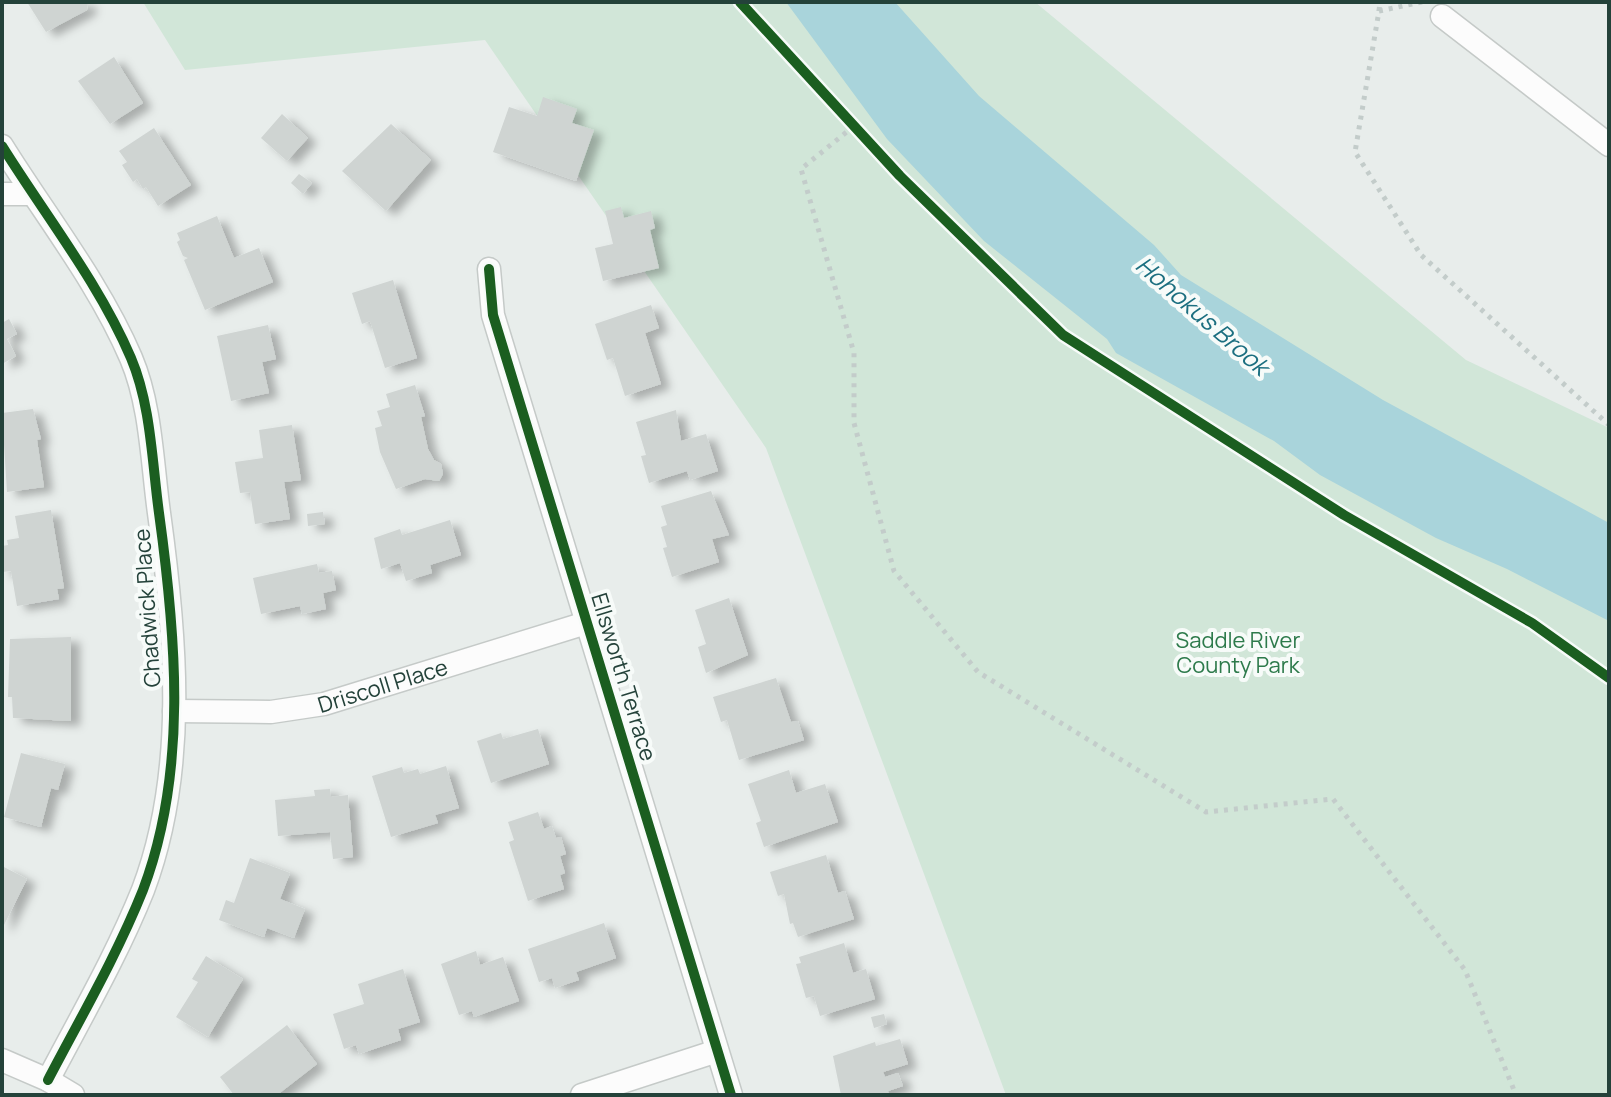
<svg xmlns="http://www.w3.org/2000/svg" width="1611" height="1097" font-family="Manrope,sans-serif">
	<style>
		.green { fill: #d1e6d8 }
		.water { fill: #a9d4db }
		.building { fill: #cfd4d2; filter: url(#shadow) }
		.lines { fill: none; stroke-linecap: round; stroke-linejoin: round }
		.street-casing { stroke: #c5cac8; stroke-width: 25 }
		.path { stroke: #c3ccca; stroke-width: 5; stroke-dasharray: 4 6; stroke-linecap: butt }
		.street { stroke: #fcfcfc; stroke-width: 22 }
		.cycleway-casing { stroke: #f7fbf9; stroke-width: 15 }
		.cycleway { stroke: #1b5e20; stroke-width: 10 }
		.labels { text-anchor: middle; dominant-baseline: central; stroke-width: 8; stroke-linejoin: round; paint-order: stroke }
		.street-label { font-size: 22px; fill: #24423a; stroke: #f7fbf9 }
		.park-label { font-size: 22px; fill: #2d7a4b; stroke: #f7fbf9 }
		.water-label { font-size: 24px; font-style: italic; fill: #1c6f80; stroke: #f7fbf9 }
	</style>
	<defs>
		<filter id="shadow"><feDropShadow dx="9" dy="5" stdDeviation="4" flood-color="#0004"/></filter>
	</defs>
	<rect width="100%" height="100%" fill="#e8edeb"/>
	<!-- green -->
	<polygon class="green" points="143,2 1035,2 1466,360 1609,428 1609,1095 1006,1095 766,448 485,40 185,70"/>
	<!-- water -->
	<polygon class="water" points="786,2 895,2 979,96 1154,245 1181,275 1383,400 1609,523 1609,621 1507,569 1436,538 1320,475 1274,441 1116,353 1107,339 984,241 887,139"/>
	<!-- building -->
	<g class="building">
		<polygon points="27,2 88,2 87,10 46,32"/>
		<polygon points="114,57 143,103 110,124 78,81"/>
		<polygon points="543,97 577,109 572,123 594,130 576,181 493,152 509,107 537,116"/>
		<polygon points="282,114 308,138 287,161 261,138"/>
		<polygon points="391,124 431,160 386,211 342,171"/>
		<polygon points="154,128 191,185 158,206 146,187 143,189 137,179 133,182 122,165 127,162 119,151"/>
		<polygon points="299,174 312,183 303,194 291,183"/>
		<polygon points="621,207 624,218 651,211 655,228 650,230 659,268 603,281 595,248 613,244 605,211"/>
		<polygon points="217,216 234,258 259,248 273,282 205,310 184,260 188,258 183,256 177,242 180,240 177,233"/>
		<polygon points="393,280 417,358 385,368 370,321 362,324 352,293"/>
		<polygon points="651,305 659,328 645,333 661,384 625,396 613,358 607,360 595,324"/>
		<polygon points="9,319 17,334 7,339 16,356 2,364 2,323"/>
		<polygon points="268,325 276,359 262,362 269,393 231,401 217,336"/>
		<polygon points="415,385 425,416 421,417 428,449 434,460 441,464 443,474 439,481 425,479 396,489 380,452 375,428 382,426 377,411 390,407 386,394"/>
		<polygon points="33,409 41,439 37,440 44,487 7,492 2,413"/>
		<polygon points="676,410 681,441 706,434 718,471 690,480 687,471 649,483 641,456 646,455 636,422"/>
		<polygon points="292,425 301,480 284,482 290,519 255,524 250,492 240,493 235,462 263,458 259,430"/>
		<polygon points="711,491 729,535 712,539 719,562 672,577 663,548 667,547 661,527 667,525 661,506"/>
		<polygon points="51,510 64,588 57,589 59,599 17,606 11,571 2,572 2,546 8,545 7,540 19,538 15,516"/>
		<polygon points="323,512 325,524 308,526 307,514"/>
		<polygon points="450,520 461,555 430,565 432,573 406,581 400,563 381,569 374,538 400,529 402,535"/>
		<polygon points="317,564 319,573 332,571 336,590 323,593 326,609 302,614 300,606 261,614 253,578"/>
		<polygon points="729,598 748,655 706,673 698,647 706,644 695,610"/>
		<polygon points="71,637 71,721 13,718 12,697 8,697 10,639"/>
		<polygon points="776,678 791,722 798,721 804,740 739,760 727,720 721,722 713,697"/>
		<polygon points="538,729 549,764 491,783 477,741 501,733 503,739"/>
		<polygon points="21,753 65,764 58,790 51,788 41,827 4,817"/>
		<polygon points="446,766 459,808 435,815 438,823 391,837 372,776 402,767 404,773 418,769 420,774"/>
		<polygon points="789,770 796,793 825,784 838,822 764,847 756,823 761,821 748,784"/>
		<polygon points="330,789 331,797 348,795 353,857 333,859 330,832 278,836 275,800 315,796 314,790"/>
		<polygon points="538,812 544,829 552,826 556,838 561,837 566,854 560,856 565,873 560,875 564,889 528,901 509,842 514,840 508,822"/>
		<polygon points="826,855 838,893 845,891 854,919 798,937 793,923 790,924 784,894 778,896 770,872"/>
		<polygon points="250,858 290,873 280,899 305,909 294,938 267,928 264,937 219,920 226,900 234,903"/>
		<polygon points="2,866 27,879 2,929"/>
		<polygon points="604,923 616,958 576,972 579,980 555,988 552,978 539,982 528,949"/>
		<polygon points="844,943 853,973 866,969 875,999 820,1016 814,996 806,998 796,964 801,963 799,957"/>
		<polygon points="476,951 480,965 503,957 519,1001 474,1017 472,1011 459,1015 441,964"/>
		<polygon points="206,956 243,979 208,1037 176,1017 198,982 192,979"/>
		<polygon points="403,969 420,1022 398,1029 401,1040 359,1054 356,1045 344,1049 333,1014 364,1004 358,984"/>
		<polygon points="884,1014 887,1024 874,1028 871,1017"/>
		<polygon points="287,1025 317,1064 277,1095 234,1095 220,1077"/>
		<polygon points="900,1039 908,1064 883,1072 885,1077 898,1073 903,1086 888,1091 889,1095 841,1095 833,1056 875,1042 876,1046"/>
	</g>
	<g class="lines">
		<defs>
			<g id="street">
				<polyline points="1442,16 1609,145"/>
				<path d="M 2,146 C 45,215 99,283 131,358 C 151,405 152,462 159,513 C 176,636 188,771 143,890 C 117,955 81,1017 48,1080"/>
				<polyline points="2,194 32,194"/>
				<polyline points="489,269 493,315 731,1095"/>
				<path id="s1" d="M 174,711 L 271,712 L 324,704 L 586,623"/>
				<polyline points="2,1060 48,1080 73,1095"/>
				<polyline points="582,1095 717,1051"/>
			</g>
		</defs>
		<!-- street casing -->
		<use href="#street" class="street-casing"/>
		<!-- path -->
		<g class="path">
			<polyline points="740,2 900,176 1063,335 1344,515 1532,623 1609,678"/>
			<polyline points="1422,2 1379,11 1355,152 1421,255 1609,425"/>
			<polyline points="1379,11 1380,2"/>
			<polyline points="854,126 801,169 854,353 854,423 894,571 978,672 1206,812 1333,799 1465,970 1516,1095"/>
		</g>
		<!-- street -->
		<use href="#street" class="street"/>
		<defs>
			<g id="cycleway">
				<polyline points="740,2 900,176 1063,335 1344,515 1532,623 1609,678"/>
				<path d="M 2,146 C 45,215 99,283 131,358 C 151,405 152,462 159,513 C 176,636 188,771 143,890 C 117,955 81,1017 48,1080"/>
				<polyline points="489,269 493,315 731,1095"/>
			</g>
		</defs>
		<!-- cycleway casing -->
		<use href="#cycleway" class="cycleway-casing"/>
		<!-- cycleway -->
		<use href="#cycleway" class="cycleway"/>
	</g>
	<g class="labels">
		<!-- street labels -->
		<g class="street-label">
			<text transform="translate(147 608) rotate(-94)">Chadwick Place</text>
			<text transform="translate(624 677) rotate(73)">Ellsworth Terrace</text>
			<text stroke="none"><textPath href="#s1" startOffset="212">Driscoll Place</textPath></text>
		</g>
		<!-- park labels -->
		<g class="park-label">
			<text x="1238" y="640">Saddle River<tspan x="1238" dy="25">County Park</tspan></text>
		</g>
		<!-- water labels -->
		<g class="water-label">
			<text transform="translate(1203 315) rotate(41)">Hohokus Brook</text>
		</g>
	</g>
	<!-- border -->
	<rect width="1611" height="1097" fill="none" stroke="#24423a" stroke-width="8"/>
</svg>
